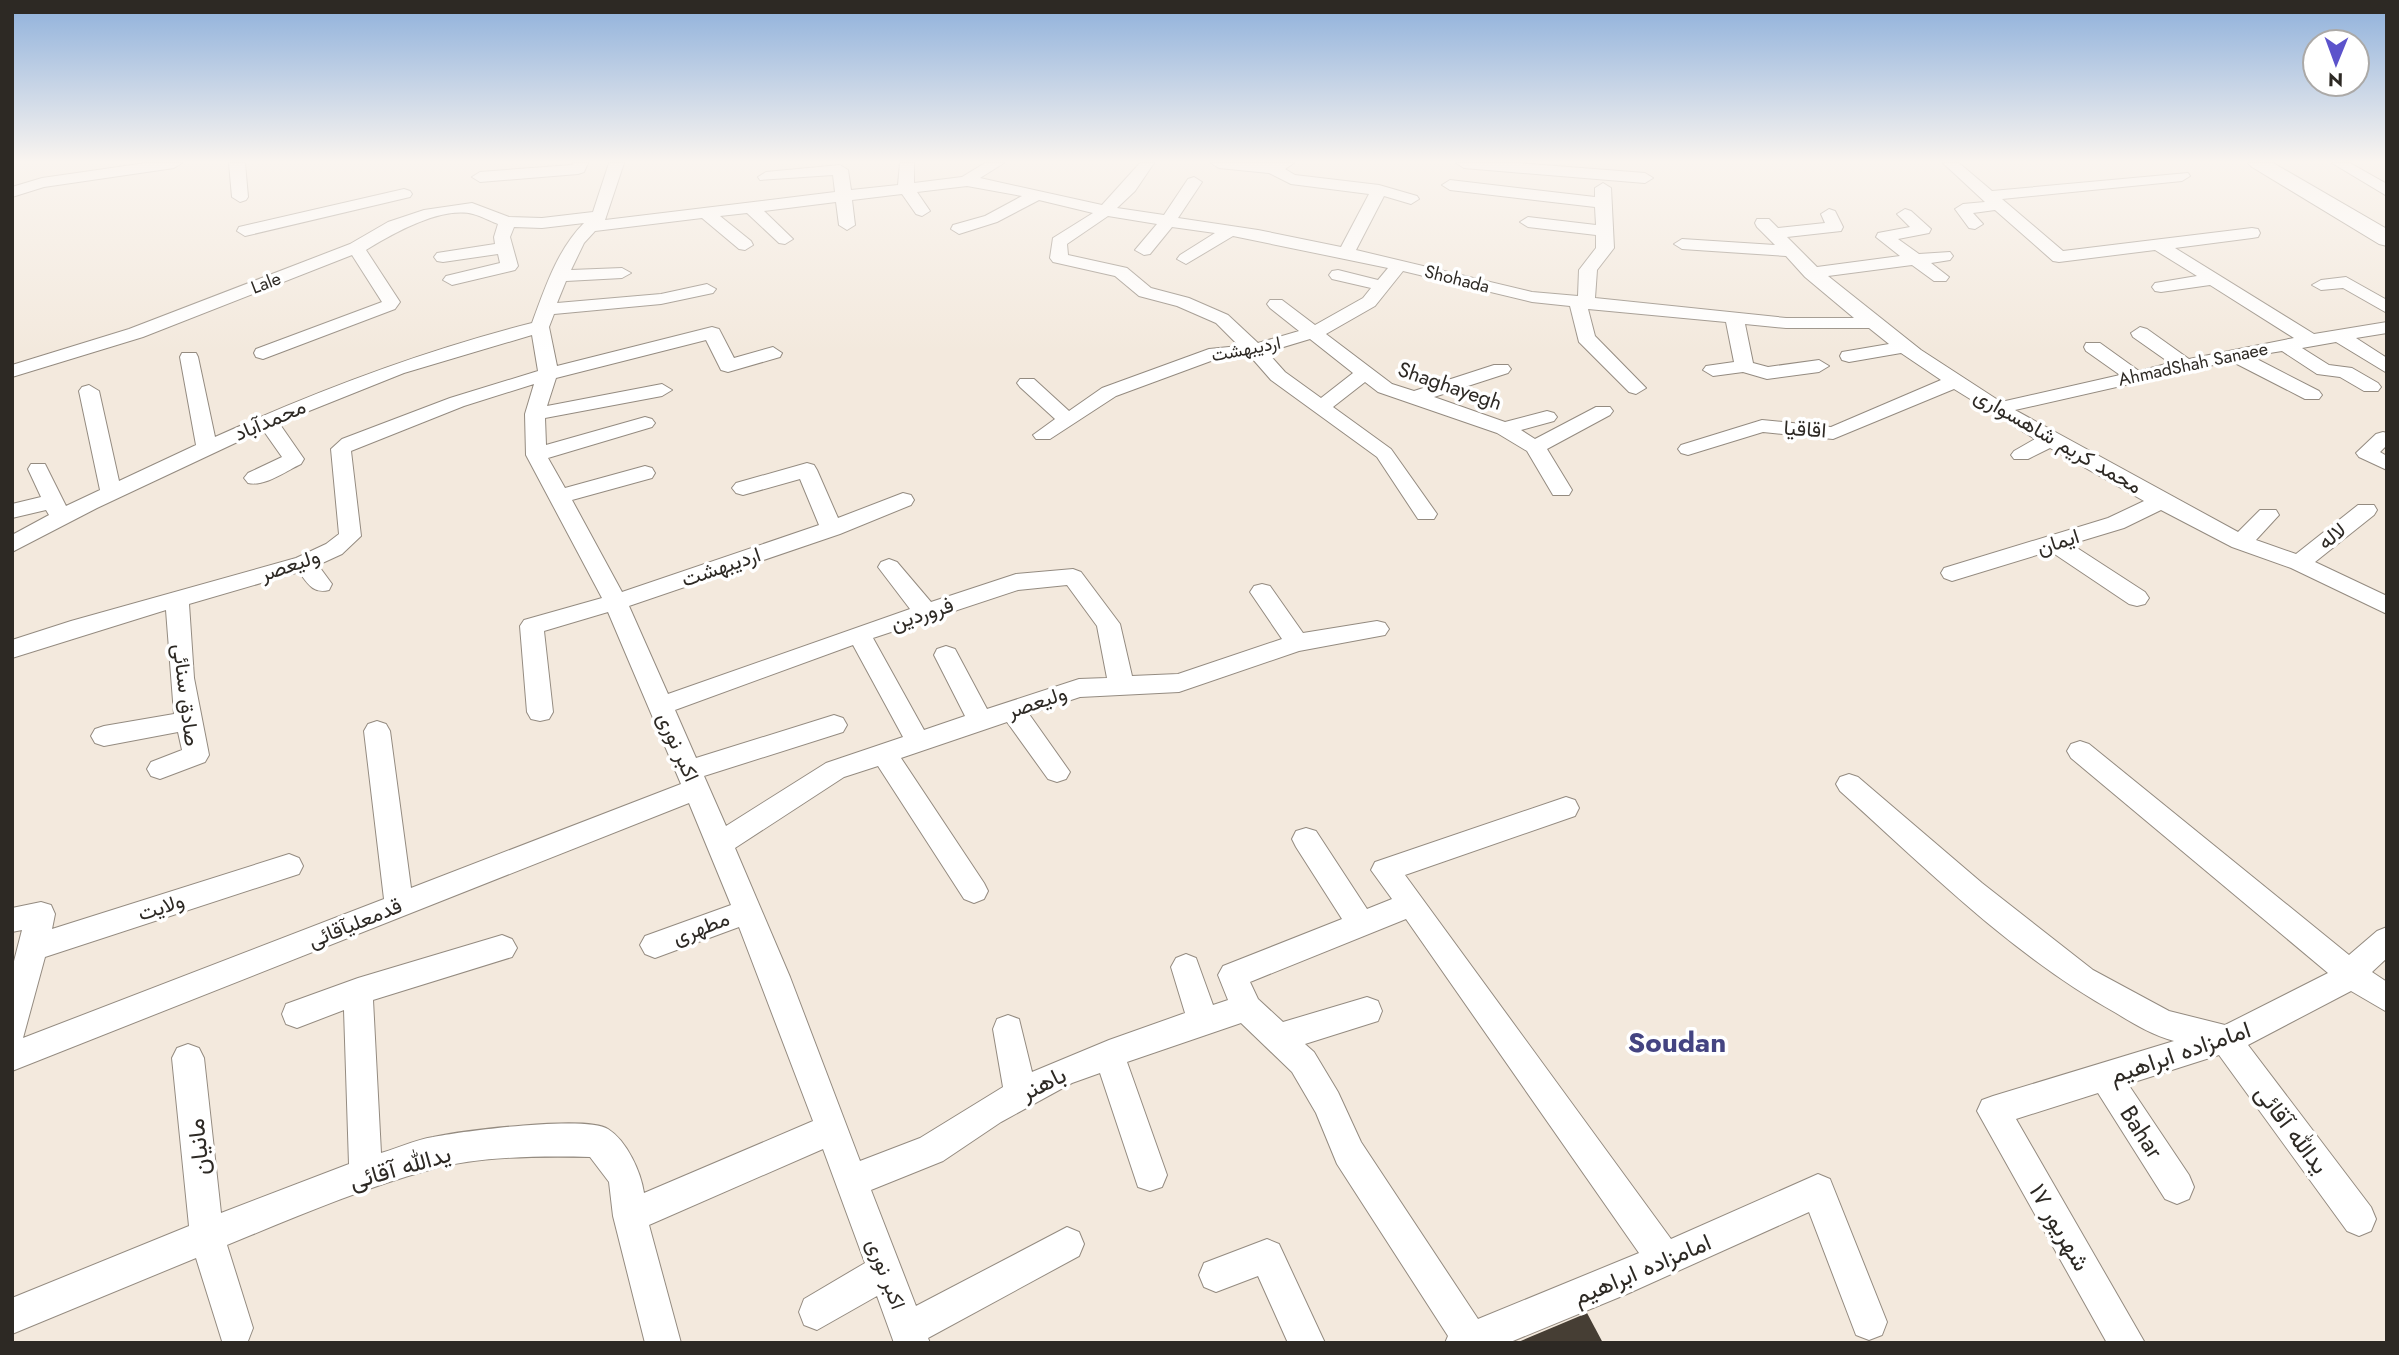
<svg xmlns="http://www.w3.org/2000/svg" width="2399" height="1355" font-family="Jost,Vazirmatn,sans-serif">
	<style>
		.building { fill: #463e34 }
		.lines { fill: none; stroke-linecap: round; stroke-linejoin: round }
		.street-casing { stroke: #948b80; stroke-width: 2 }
		.secondary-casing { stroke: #948b80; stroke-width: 2 }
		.street { fill: #fff; fill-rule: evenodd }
		.secondary { fill: #fff; fill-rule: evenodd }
		.labels { text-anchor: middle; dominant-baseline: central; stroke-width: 7; stroke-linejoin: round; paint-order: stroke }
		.far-street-label { font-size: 18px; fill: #2d2924; stroke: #fff }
		.street-label { font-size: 21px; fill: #2d2924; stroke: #fff }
		.near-street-label { font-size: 24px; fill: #2d2924; stroke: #fff }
		.near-neighbourhood-label { font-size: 28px; font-weight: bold; fill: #444481; stroke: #fff }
	</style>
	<rect width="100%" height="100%" fill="#f3e9dd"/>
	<!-- building -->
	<polygon class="building" points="1587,1313 1603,1343 1516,1343"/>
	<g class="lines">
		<defs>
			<g id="street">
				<polygon points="146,163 182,163 174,168 44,187 12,197 12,187 42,178"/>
				<polygon points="229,163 245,163 248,197 246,200 240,202 232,197"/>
				<polygon points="573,163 588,163 584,172 578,174 480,182 472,177 480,172 572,165"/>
				<path d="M 609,163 L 624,163 L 605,220 L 835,192 L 833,175 L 760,180 L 758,177 L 766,172 L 840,165 L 848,170 L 851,190 L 898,185 L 900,163 L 914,163 L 914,183 L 962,177 L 985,163 L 1004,163 L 980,178 L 1102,205 L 1140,163 L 1154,163 L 1135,191 L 1117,208 L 1164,215 L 1188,179 L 1194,177 L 1202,182 L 1178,218 L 1258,230 L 1341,247 L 1369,194 L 1291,184 L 1269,173 L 1219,168 L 1211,163 L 1294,163 L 1285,169 L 1295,175 L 1379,185 L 1417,196 L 1419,199 L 1411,204 L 1384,196 L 1356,250 L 1532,292 L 1578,296 L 1579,270 L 1596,248 L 1596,235 L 1528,227 L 1520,222 L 1528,217 L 1596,225 L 1595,207 L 1450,190 L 1442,185 L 1450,180 L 1595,197 L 1595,188 L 1603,183 L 1611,188 L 1614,248 L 1597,270 L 1595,298 L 1786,318 L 1854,318 L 1805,277 L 1786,256 L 1682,249 L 1674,244 L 1682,239 L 1775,245 L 1757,227 L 1755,223 L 1757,219 L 1769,219 L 1778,228 L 1825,223 L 1821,214 L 1829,209 L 1835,211 L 1843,227 L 1841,231 L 1787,237 L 1817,267 L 1900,256 L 1876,237 L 1878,233 L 1910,227 L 1897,214 L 1905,209 L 1911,211 L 1931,229 L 1929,233 L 1898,239 L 1919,254 L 1950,252 L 1953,256 L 1950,260 L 1931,263 L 1949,277 L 1946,281 L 1934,281 L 1912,265 L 1828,276 L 1921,350 L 2001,402 L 2120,375 L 2086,351 L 2084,347 L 2086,343 L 2100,343 L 2139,371 L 2170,363 L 2133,337 L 2131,333 L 2140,327 L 2147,329 L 2189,359 L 2294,338 L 2210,285 L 2161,292 L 2155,291 L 2152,287 L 2155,283 L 2197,276 L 2155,250 L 2059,262 L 2053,261 L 1995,210 L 1973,213 L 1983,224 L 1975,229 L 1969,228 L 1955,209 L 1963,204 L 1985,202 L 1943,163 L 1959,163 L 1992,191 L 2188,173 L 2190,176 L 2182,181 L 2002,199 L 2063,251 L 2252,228 L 2258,229 L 2260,233 L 2258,237 L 2252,238 L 2175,248 L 2314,334 L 2387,322 L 2387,333 L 2356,338 L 2387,358 L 2387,373 L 2336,342 L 2302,348 L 2329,365 L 2352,368 L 2378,383 L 2381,387 L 2378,391 L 2364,391 L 2340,377 L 2317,374 L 2282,351 L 2251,356 L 2319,391 L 2322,395 L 2319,399 L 2305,399 L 2231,361 L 2015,410 L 2238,532 L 2260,510 L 2276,510 L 2279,515 L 2256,540 L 2296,554 L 2358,505 L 2374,505 L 2377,510 L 2374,515 L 2315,562 L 2387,596 L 2387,614 L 2291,568 L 2232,547 L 2161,510 L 2124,528 L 2071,544 L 2145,592 L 2149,598 L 2145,604 L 2137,606 L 2129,604 L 2050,551 L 1952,581 L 1944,578 L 1941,573 L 1944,568 L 2108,518 L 2144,501 L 2050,448 L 2028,459 L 2014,459 L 2011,455 L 2014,451 L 2035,439 L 1954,389 L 1833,439 L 1763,432 L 1688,455 L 1681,453 L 1678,449 L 1681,445 L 1762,420 L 1831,427 L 1941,380 L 1901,353 L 1849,362 L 1842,360 L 1840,356 L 1842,352 L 1889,344 L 1869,328 L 1786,328 L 1745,324 L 1753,363 L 1768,367 L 1819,360 L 1829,366 L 1819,372 L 1767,379 L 1743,372 L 1713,376 L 1703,370 L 1706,366 L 1734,362 L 1726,322 L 1588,309 L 1595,336 L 1646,388 L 1636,394 L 1629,392 L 1579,342 L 1570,306 L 1532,302 L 1403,271 L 1375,306 L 1326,334 L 1392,384 L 1414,391 L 1494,365 L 1508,365 L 1511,369 L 1508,373 L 1434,397 L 1505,422 L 1547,411 L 1554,413 L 1557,417 L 1554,421 L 1521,430 L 1535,439 L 1596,407 L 1610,407 L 1613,411 L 1610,415 L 1547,449 L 1572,490 L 1569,495 L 1553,495 L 1527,451 L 1497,433 L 1378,392 L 1365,382 L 1333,407 L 1391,449 L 1437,514 L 1434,519 L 1418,519 L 1377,457 L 1271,380 L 1250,356 L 1219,358 L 1116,396 L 1050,439 L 1036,439 L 1033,435 L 1055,419 L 1020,387 L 1017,383 L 1020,379 L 1034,379 L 1069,411 L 1102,388 L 1209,349 L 1239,346 L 1216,323 L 1177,306 L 1139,296 L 1115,276 L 1053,262 L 1050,258 L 1053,238 L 1093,213 L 1039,200 L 997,222 L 959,234 L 951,229 L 953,225 L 985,216 L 1022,196 L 967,186 L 917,192 L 930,211 L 922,216 L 916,214 L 902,194 L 852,200 L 855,225 L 847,230 L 839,225 L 836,202 L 764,211 L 793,239 L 785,244 L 779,243 L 747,213 L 720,216 L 751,241 L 753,245 L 745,250 L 739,249 L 702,218 L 595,231 L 584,243 L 571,270 L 622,268 L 631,273 L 622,278 L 566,281 L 557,303 L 661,294 L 707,284 L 716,289 L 713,293 L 661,304 L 554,314 L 549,327 L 557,366 L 712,327 L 719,329 L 734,358 L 773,347 L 782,353 L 780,357 L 728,372 L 721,370 L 706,340 L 556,378 L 547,406 L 662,384 L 672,390 L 662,396 L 545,418 L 546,445 L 645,417 L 652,419 L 655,423 L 652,427 L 548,458 L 565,488 L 645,466 L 652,468 L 655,473 L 652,478 L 572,500 L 622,592 L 819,525 L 800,479 L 743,495 L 736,493 L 732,488 L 736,483 L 807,463 L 814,465 L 817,470 L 838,518 L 903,493 L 911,495 L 914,500 L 911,505 L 840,534 L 629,606 L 668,694 L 910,609 L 878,567 L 881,562 L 889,559 L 897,562 L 931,602 L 1016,574 L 1073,569 L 1081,572 L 1120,624 L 1132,676 L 1178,674 L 1282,639 L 1250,592 L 1254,586 L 1262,584 L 1270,586 L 1303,633 L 1377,621 L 1385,623 L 1389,629 L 1385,635 L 1299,651 L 1179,692 L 1080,697 L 1029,714 L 1070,772 L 1066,779 L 1057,782 L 1048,779 L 1007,722 L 901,758 L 984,883 L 988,891 L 984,899 L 974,903 L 964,899 L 878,766 L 844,777 L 735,848 L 790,977 L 860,1161 L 920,1138 L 1003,1087 L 993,1029 L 997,1019 L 1008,1015 L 1019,1019 L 1032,1072 L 1109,1040 L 1185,1013 L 1171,967 L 1176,958 L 1186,954 L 1196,958 L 1213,1005 L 1228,1000 L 1218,975 L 1223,966 L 1342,919 L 1296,847 L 1292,839 L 1296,831 L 1306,828 L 1316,831 L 1367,909 L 1392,899 L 1371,870 L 1375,862 L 1566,797 L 1575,800 L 1579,808 L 1575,816 L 1405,875 L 1671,1239 L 1818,1174 L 1830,1179 L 1887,1322 L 1882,1335 L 1869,1340 L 1856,1335 L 1809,1212 L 1627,1294 L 1508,1343 L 1445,1343 L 1448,1336 L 1337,1164 L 1316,1113 L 1292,1072 L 1241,1023 L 1127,1062 L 1167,1175 L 1162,1187 L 1150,1191 L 1138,1187 L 1100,1073 L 1072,1083 L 1001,1122 L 943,1161 L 871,1190 L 916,1306 L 1067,1227 L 1079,1232 L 1084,1244 L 1079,1256 L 928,1338 L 930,1343 L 894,1343 L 877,1296 L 817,1330 L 804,1325 L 799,1312 L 804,1299 L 865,1263 L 823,1149 L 649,1225 L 681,1343 L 645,1343 L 613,1216 L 609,1182 L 590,1157 C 540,1156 477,1156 429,1170 C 360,1189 293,1218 227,1245 L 253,1328 L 248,1341 L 222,1341 L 196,1258 L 12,1334 L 12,1298 L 189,1226 L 172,1058 L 177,1048 L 188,1044 L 199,1048 L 204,1058 L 221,1213 L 349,1164 L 344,1010 L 297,1028 L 286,1024 L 282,1014 L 286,1004 L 358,978 L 502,935 L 512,939 L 517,948 L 512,957 L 373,1000 L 381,1153 C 398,1148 415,1140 433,1137 C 462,1131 586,1115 608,1129 C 627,1141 641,1172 644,1193 L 813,1121 L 739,927 L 655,958 L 645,954 L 640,945 L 645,936 L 731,905 L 689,803 L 12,1071 L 12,969 L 22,930 L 12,932 L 12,908 L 41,902 L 51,905 L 55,914 L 52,929 L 289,854 L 299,858 L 303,866 L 299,874 L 45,957 L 23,1038 L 384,899 L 364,731 L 368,724 L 377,721 L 386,724 L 390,731 L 411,888 L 681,784 L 608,612 L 544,631 L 553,712 L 549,719 L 540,721 L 531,719 L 527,712 L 520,626 L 524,620 L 602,598 L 526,455 L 525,414 L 534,384 L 464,406 L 351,451 L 361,536 L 342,554 L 318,565 L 332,584 L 329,590 C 313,594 308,584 299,572 L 189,604 L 194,678 L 209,755 L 205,762 L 160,779 L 151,776 L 147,769 L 151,762 L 182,750 L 178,732 L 104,746 L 95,743 L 91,736 L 95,729 L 104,726 L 174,714 L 166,610 L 12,658 L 12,640 L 71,621 L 296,558 L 326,544 L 339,534 L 331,449 L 342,439 L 450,398 L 538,371 L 532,335 L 404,373 L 279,423 L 304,459 L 301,464 C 286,471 265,487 248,483 L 244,478 L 248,473 L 282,457 L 263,430 L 97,508 L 12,552 L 12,535 L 49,515 L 46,510 L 12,518 L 12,504 L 41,497 L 28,469 L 31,464 L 45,464 L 66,506 L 100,490 L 79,391 L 82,387 L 89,385 L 99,391 L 119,481 L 196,445 L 180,357 L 182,353 L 196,353 L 198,357 L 215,437 C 317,391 422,351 532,323 C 545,288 557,250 584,223 L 542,228 L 514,227 L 510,237 L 518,266 L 515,270 L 452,285 L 443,280 L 446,276 L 500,263 L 498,254 L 443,262 L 437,261 L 434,257 L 437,253 L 495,244 L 494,237 L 498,224 C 490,221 481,216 473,214 C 441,206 392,234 366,250 L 400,302 L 395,309 L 263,359 L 256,357 L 254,353 L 256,349 L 382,302 L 352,255 L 143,337 L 12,377 L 12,365 L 129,329 L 350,244 L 388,222 L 424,210 L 472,203 L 509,217 L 542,218 L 593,212 ZM 1108,216 L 1157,224 L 1135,250 L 1144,255 L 1150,254 L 1172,227 L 1215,233 L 1180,255 L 1177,259 L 1186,264 L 1233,236 L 1388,268 L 1378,280 L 1338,270 L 1332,271 L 1329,275 L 1332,279 L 1371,288 L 1363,298 L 1315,325 L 1282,300 L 1270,300 L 1267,304 L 1270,308 L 1299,331 L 1258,343 L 1228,315 L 1189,298 L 1151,288 L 1127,268 L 1068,255 L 1067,244 ZM 1310,339 L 1353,373 L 1321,398 L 1285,372 L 1267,352 ZM 1067,585 L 1097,626 L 1107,678 L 1079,679 L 987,709 L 955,649 L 946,646 L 937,649 L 934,655 L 965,716 L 924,730 L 873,638 L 1018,590 ZM 853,645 L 903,737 L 826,763 L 726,826 L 704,776 L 843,732 L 847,725 L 843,718 L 834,715 L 696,758 L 675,710 ZM 1406,919 L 1639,1253 L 1478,1319 L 1361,1142 L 1338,1092 L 1314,1052 L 1305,1044 L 1378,1021 L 1382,1011 L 1378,1001 L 1367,997 L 1283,1022 L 1258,999 L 1250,982 Z"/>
				<polygon points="1456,163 1516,163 1645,173 1653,178 1645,183 1464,168"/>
				<polygon points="2332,163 2350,163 2387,184 2387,196"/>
				<polygon points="404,189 410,191 412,194 410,197 245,236 237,231 239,227"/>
				<polygon points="2346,277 2387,300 2387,313 2343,288 2321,290 2312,285 2321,280"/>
				<polygon points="2383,432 2387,433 2387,445 2380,452 2387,456 2387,470 2359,457 2356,453 2376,434"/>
				<path d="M 2080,741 L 2089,744 L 2349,955 L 2377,931 L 2387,927 L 2387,958 L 2372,972 L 2387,982 L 2387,1012 L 2351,991 L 2248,1045 L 2371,1207 L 2376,1219 L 2371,1231 L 2359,1236 L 2347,1231 L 2219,1055 L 2128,1084 L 2189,1175 L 2194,1187 L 2189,1199 L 2177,1204 L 2165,1199 L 2098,1093 L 2016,1119 L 2145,1343 L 2107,1343 L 1977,1111 L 1982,1100 L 1993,1096 L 2174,1041 C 2152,1035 2134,1024 2116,1013 C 2013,956 1927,869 1840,791 L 1836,784 L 1840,777 L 1849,774 L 1858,777 L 1982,883 L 2093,970 L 2169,1011 L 2225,1025 L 2328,973 L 2071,758 L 2067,751 L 2071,744 Z"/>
				<polygon points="1267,1239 1279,1244 1325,1343 1288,1343 1258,1276 1216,1292 1204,1287 1199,1275 1204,1263"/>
			</g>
			<polygon id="secondary" points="2248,163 2273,163 2387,229 2387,246 2379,244 2252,167"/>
		</defs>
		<!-- street casing -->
		<use href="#street" class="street-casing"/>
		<!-- secondary casing -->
		<use href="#secondary" class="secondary-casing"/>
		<!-- street -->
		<use href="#street" class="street"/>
		<!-- secondary -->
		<use href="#secondary" class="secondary"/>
	</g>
	<!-- sky -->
	<linearGradient id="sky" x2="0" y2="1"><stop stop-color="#8eb0db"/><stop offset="0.46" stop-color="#faf5f0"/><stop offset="1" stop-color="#faf5f0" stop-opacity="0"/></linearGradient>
	<rect width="2399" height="352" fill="url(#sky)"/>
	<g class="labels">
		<!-- far-street labels -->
		<g class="far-street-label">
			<text transform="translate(1457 279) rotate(14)">Shohada</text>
			<text transform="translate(266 283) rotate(-21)">Lale</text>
			<text transform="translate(1246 349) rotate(-11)">اردیبهشت</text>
			<text transform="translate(2193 364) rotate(-12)">AhmadShah Sanaee</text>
		</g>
		<!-- street labels -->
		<g class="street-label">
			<text transform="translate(1450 386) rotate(19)">Shaghayegh</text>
			<text transform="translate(270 420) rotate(-23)">محمدآباد</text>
			<text transform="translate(1805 429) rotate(4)">اقاقیا</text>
			<text transform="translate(2058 441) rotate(30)">محمد کریم شاهسواری</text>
			<text transform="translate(2332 536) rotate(-38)">لاله</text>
			<text transform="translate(2058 542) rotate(-18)">ایمان</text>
			<text transform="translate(290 565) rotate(-19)">ولیعصر</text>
			<text transform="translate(721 567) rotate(-19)">اردیبهشت</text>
			<text transform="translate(922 614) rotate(-18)">فروردین</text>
			<text transform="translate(186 695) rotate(83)">صادق سنائی</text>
			<text transform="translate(1037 702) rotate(-19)">ولیعصر</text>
			<text transform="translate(678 747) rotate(66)">اکبر نوری</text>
			<text transform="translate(161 907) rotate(-18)">ولایت</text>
			<text transform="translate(355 923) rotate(-22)">قدمعلیآقائی</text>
			<text transform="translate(701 928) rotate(-21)">مطهری</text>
			<text transform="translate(886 1274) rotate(69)">اکبر نوری</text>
		</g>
		<!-- near-street labels -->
		<g class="near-street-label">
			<text transform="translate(2180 1052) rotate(-19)">امامزاده ابراهیم</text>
			<text transform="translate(1043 1083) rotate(-26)">باهنر</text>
			<text transform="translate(2292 1129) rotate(53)">یدالله آقائی</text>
			<text transform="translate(2142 1132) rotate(57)">Bahar</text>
			<text transform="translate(198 1147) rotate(-96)">مانیان</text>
			<text transform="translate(400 1167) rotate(-16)">یدالله آقائی</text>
			<text transform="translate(2060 1227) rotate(60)">۱۷ شهریور</text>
			<text transform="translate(1642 1269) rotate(-23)">امامزاده ابراهیم</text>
		</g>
		<!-- near-neighbourhood labels -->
		<g class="near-neighbourhood-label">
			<text x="1677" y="1042">Soudan</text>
		</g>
	</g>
	<!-- border -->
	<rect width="2399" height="1355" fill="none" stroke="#2d2924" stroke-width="28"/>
	<!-- north arrow -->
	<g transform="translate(2336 63) rotate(181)"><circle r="33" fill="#ffffff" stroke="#aba9a7" stroke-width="2"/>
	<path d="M0-5L12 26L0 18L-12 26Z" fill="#5c53cb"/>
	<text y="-10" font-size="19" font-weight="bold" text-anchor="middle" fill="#2d2924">N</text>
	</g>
</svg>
